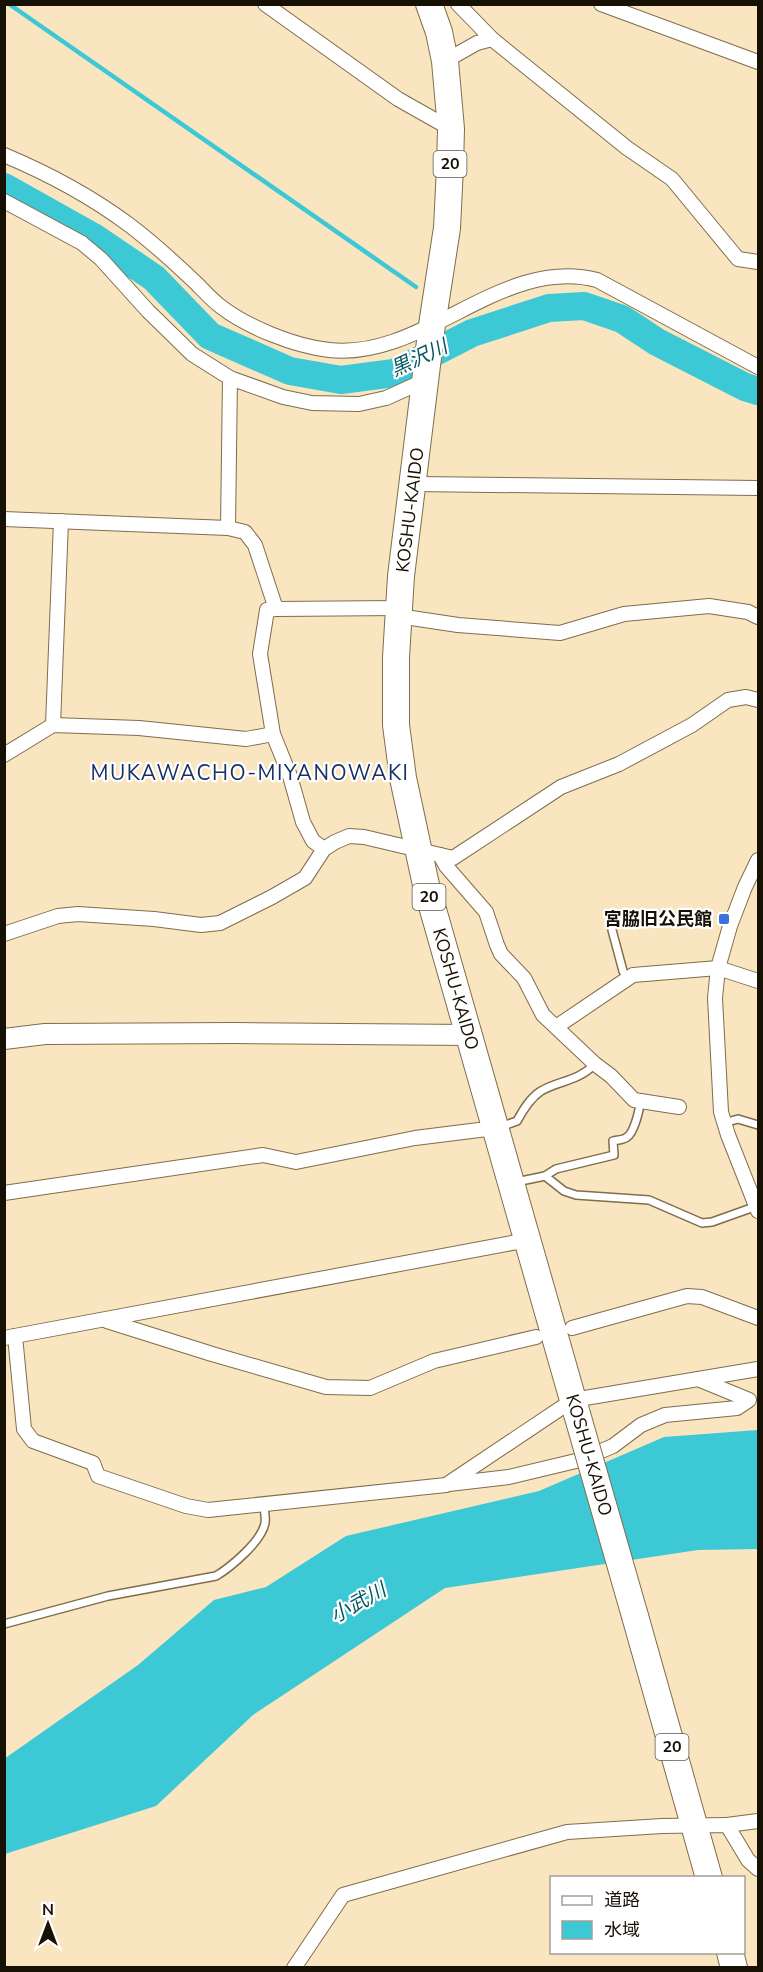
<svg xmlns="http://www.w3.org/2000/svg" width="763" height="1972" font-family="'Nunito Sans','Noto Sans JP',sans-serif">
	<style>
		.water { fill: #3cc9d5 }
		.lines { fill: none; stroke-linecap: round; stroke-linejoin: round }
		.stream { stroke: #3cc9d5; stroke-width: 4.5 }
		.river { stroke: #3cc9d5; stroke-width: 28 }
		.lane-casing { stroke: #7f6d4b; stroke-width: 10 }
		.street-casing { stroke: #7f6d4b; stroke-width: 16 }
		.secondary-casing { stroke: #7f6d4b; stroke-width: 22 }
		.highway-casing { stroke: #7f6d4b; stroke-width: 28 }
		.lane { stroke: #fff; stroke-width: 7 }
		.street { stroke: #fff; stroke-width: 14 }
		.secondary { stroke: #fff; stroke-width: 20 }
		.highway { stroke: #fff; stroke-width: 26 }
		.highway-bridge-casing { stroke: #7f6d4b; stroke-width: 28; stroke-linecap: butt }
		.highway-bridge { stroke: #fff; stroke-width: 26 }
		.poi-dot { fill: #3b71e0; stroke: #fff; stroke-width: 2 }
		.labels { text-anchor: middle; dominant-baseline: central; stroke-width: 4.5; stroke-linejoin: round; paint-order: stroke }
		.shield { fill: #fff; stroke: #5d584f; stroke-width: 1.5 }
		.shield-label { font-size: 16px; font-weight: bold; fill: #171004 }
		.street-label { font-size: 18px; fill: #171004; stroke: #fff }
		.poi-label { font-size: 18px; font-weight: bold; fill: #171004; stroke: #fff; text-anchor: end }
		.water-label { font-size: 20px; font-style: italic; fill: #03585e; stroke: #fff }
		.quarter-label { font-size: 21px; letter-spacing: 1.5px; fill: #173167; stroke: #fff }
	</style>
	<rect width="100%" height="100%" fill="#f9e5c0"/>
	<!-- water -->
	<polygon class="water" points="758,1430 758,1549 698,1550 445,1588 253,1715 156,1806 5,1854 4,1759 138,1665 214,1600 266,1587 346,1536 539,1491 664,1437"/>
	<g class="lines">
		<!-- stream -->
		<g class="stream">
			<polyline points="9,4 416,287"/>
			<polyline points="463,326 472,333"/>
		</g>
		<!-- river -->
		<polyline class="river" points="4,187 95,238 154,278 210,336 290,371 341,380 394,373 472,333 549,308 584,306 622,319 657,342 745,387 758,391"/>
		<defs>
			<g id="lane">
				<polyline points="612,930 623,971 627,978"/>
				<polyline points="724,1123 738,1119 758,1125"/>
				<path d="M 500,1127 L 517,1121 C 523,1110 530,1098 541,1091 C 560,1080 577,1082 595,1064"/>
				<polyline points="545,1176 564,1191 576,1195 649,1200 702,1223 712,1222 757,1206"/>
				<path d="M 516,1182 L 545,1176 L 556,1169 L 614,1155 L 613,1141 C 617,1140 624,1140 627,1137 C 634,1133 640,1109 640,1101"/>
				<path d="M 4,1624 L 108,1596 L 216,1576 C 231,1567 262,1541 265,1523 C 266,1517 264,1510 264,1504"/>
			</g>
			<g id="street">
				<polyline points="265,4 398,99 451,129"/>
				<polyline points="458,4 492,39 627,148 672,179 738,259 758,262"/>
				<polyline points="601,4 758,62"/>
				<polyline points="445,61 477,43 492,39"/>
				<path d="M 4,155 C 47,173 90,196 128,224 C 152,242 175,263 197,284 C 204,291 211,299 220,306 C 247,327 294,346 329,350 C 423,361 502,255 597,280 L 758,367"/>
				<polyline points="4,201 82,243 101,259 148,311 192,354 230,378 283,397 312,403 359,404 386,398 426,380"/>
				<polyline points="413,484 758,488"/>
				<polyline points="4,519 228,528 245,532 255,545 276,609 399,608"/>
				<polyline points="228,528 230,378"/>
				<polyline points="276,609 267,610 260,654 273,734 290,776 303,822 313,841 324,849"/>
				<polyline points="398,616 458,625 560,633 624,614 709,606 748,612 758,617"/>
				<polyline points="53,725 61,521"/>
				<polyline points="4,755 53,725 139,728 246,739 273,734"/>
				<polyline points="440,855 446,866 486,912 497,945 501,954 524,978 543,1015 595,1064 611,1076 634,1100 679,1107"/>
				<polyline points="758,860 745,887 730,926 718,968 715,998 721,1112 728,1135 758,1211"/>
				<polyline points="4,934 58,916 78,914 154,919 201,925 220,923 272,897 305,878 324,849 335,842 349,836 364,837 453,858 561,787 619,764 692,725 728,700 746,697 758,700"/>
				<polyline points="556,1027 633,975 718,968 758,981"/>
				<polyline points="4,1193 263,1155 296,1162 415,1138 495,1128"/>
				<polyline points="107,1321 212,1354 326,1387 370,1388 434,1361 536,1337"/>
				<polyline points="572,1328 687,1296 702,1297 758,1318"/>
				<polyline points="15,1336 24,1429 33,1441 93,1463 98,1476 186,1506 208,1510 446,1485 573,1400 758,1369"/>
				<polyline points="4,1338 528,1240"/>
				<polyline points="449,1484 509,1477 580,1460 613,1446 641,1425 665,1415 737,1408 749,1400 698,1379"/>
				<polyline points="727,1825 758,1821"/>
				<polyline points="294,1968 343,1895 567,1832 662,1826 727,1825 748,1860 758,1869"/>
			</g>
			<polyline id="secondary" points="4,1039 45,1034 235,1033 469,1035"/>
			<g id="highway">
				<path id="s1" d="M 429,4 L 439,32 L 445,61 L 451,129 L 450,167 L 447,228 L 432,325 L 401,576 L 396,657 L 396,725 L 403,778 L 426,885 L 577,1414"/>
				<polyline points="635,1616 709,1878"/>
				<polyline points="730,1952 734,1968"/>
			</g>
		</defs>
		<!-- lane casing -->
		<use href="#lane" class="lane-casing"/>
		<!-- street casing -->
		<use href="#street" class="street-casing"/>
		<!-- secondary casing -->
		<use href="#secondary" class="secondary-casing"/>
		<!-- highway casing -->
		<use href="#highway" class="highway-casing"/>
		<!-- lane -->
		<use href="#lane" class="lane"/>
		<!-- street -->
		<use href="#street" class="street"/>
		<!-- secondary -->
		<use href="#secondary" class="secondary"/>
		<!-- highway -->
		<use href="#highway" class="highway"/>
		<defs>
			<polyline id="highway-bridge" points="577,1414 635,1616"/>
		</defs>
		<!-- highway-bridge casing -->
		<use href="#highway-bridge" class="highway-bridge-casing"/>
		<!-- highway-bridge -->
		<use href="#highway-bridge" class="highway-bridge"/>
	</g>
	<!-- markers -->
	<rect class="poi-dot" x="718" y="913" width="12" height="12" rx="3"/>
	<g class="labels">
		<!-- shield labels -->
		<g class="shield">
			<rect x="433.5" y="151" width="33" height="26" rx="4.5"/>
			<rect x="412.5" y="884" width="33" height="26" rx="4.5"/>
			<rect x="655.5" y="1734" width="33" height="26" rx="4.5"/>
		</g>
		<g class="shield-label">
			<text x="450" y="164">20</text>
			<text x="429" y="897">20</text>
			<text x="672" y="1747">20</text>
		</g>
		<!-- street labels -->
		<g class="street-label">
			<text transform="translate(410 510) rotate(-83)">KOSHU-KAIDO</text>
			<text stroke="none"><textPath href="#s1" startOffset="998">KOSHU-KAIDO</textPath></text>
			<text transform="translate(589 1455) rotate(74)">KOSHU-KAIDO</text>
		</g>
		<!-- poi labels -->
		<g class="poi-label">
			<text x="712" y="919">宮脇旧公民館</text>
		</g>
		<!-- water labels -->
		<g class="water-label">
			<text transform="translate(419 358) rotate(-25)">黒沢川</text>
			<text transform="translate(358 1603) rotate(-29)">小武川</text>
		</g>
		<!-- quarter labels -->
		<g class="quarter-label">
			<text x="250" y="773">MUKAWACHO-MIYANOWAKI</text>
		</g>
	</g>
	<!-- border -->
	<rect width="763" height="1972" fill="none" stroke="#171004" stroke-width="12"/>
	<!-- legend -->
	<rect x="550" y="1876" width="195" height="78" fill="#ffffff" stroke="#a29f9b" stroke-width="1.5"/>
	<rect x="562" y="1896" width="30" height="9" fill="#ffffff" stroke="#a29f9b" stroke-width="1.5"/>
	<text x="604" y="1906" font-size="18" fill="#171004">道路</text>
	<rect x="562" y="1921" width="30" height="18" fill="#3cc9d5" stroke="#a29f9b" stroke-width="1.5"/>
	<text x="604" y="1936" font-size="18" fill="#171004">水域</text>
	<!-- north arrow -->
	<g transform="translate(48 1924)" stroke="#ffffff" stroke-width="4.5" paint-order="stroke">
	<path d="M0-4.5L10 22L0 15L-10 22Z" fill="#171004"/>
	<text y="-9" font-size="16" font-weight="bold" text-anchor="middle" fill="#171004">N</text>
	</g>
</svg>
